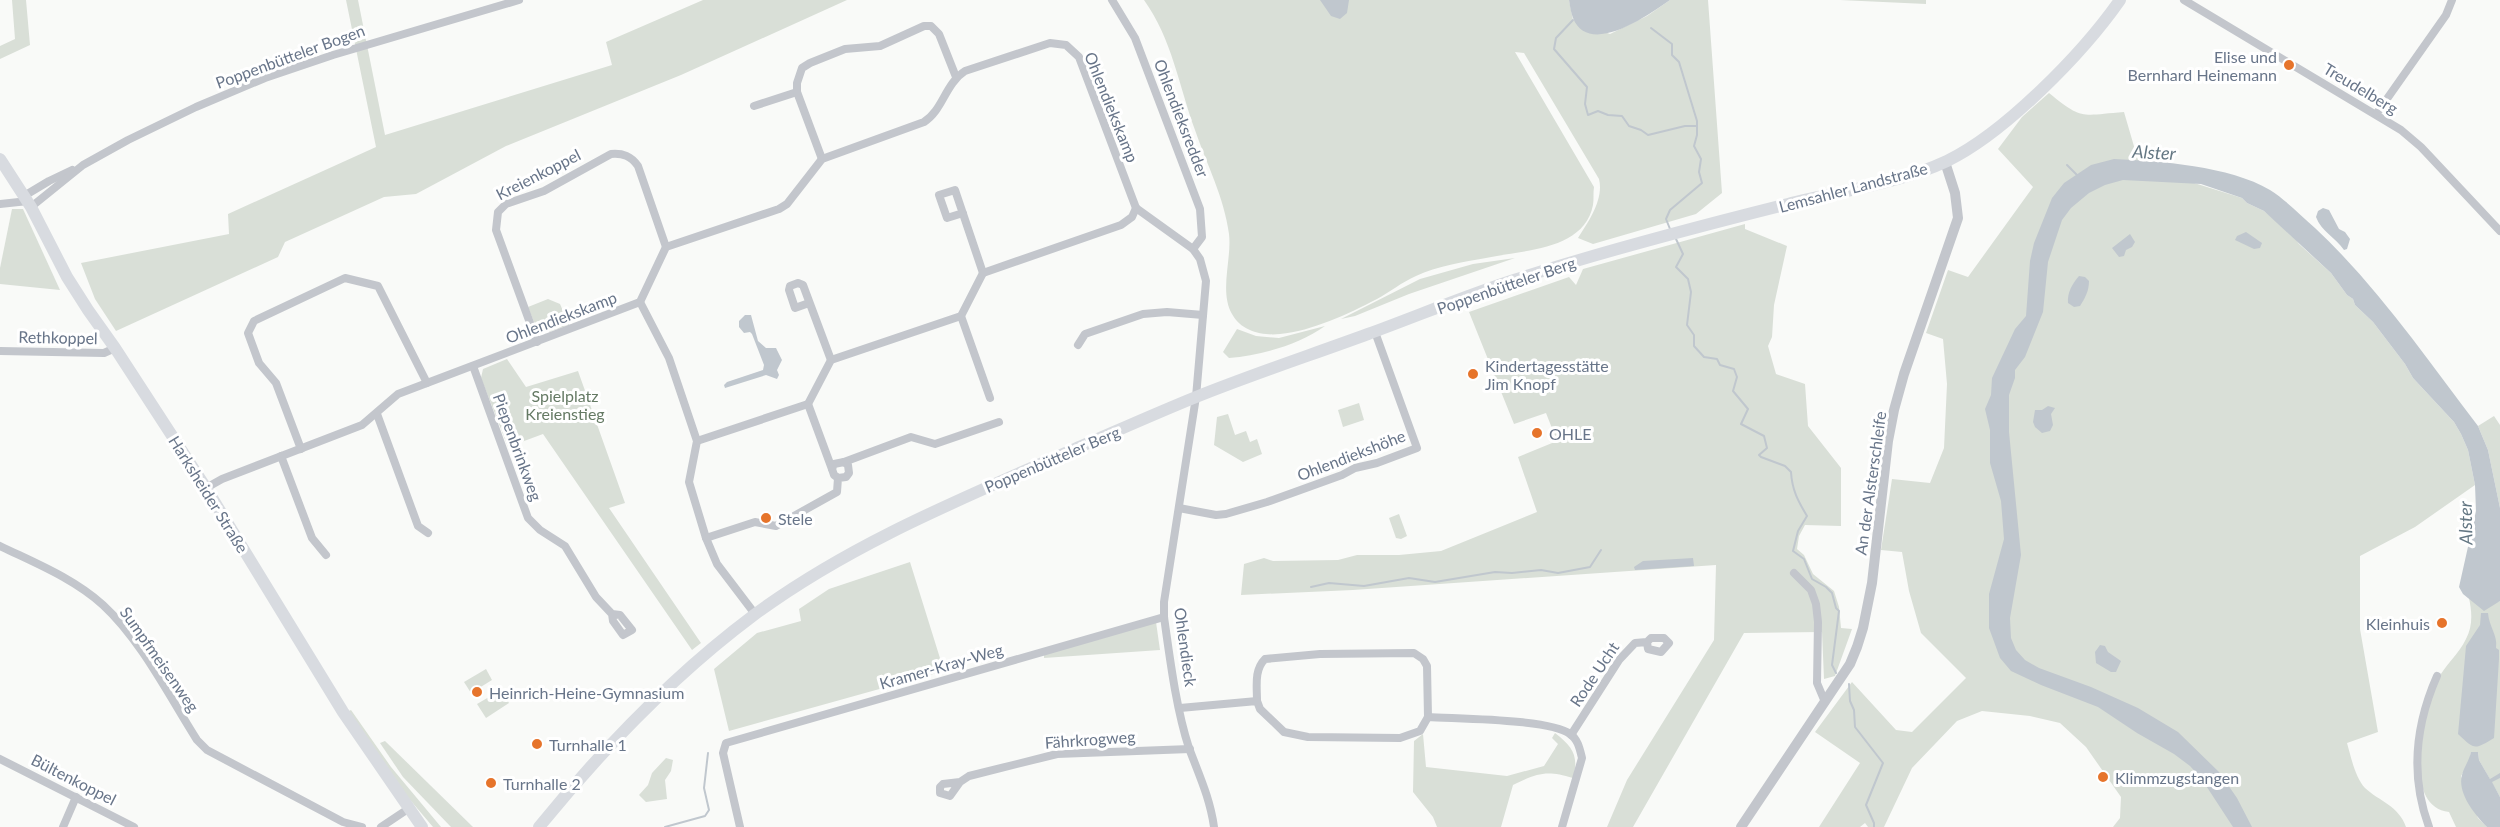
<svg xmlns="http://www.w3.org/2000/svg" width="2500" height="827" font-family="Lato,sans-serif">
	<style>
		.green { fill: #d9dfd7 }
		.water { fill: #c0c7ce }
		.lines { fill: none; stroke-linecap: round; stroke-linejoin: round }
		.stream { stroke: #c0c7ce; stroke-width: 2 }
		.minor { stroke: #c3c6cc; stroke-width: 8 }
		.tertiary { stroke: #c3c6cc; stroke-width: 10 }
		.secondary { stroke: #d8dbe0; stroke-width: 12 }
		.poi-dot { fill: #e6742b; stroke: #fff; stroke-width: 2 }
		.labels { text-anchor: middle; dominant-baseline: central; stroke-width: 6; stroke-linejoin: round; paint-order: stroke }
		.street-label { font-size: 16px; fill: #687589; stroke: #fff }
		.poi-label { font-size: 16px; fill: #687589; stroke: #fff; text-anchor: start }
		.park-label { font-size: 16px; fill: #657a64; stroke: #fff }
		.water-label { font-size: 18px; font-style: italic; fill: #647783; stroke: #fff }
	</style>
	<rect width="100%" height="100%" fill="#f9faf8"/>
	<!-- green -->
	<g class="green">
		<polygon points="12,0 26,0 30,45 0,59 0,46 15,39"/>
		<polygon points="346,0 358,0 385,135 612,65 606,42 703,0 847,0 681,75 506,146 416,194 384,197 285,242 278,257 116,331 95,299 81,263 229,234 228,214 376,147"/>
		<path d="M 1144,0 L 1569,0 L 1573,20 L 1610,34 L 1647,16 L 1670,0 L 1708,0 L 1722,193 L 1696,214 L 1593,244 L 1578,238 C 1589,221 1604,199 1599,179 L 1524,53 L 1515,52 L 1594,187 C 1593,193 1594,199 1593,205 C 1584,251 1522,250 1486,258 C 1464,262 1437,266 1416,276 C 1402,282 1390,292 1377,299 C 1348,314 1312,331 1280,334 C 1262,336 1241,331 1232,314 C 1219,291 1232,259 1229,234 C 1224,197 1207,165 1195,130 C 1179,86 1172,39 1144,0 Z"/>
		<polygon points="1840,0 1926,0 1926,4"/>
		<path d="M 2049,93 C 2083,121 2082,115 2124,112 L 2138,160 L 2191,182 L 2242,198 L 2247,203 L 2264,211 L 2292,234 L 2299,244 L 2331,273 L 2347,295 L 2353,299 L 2355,305 L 2373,322 L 2405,364 L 2413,378 L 2454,422 L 2461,434 L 2468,450 L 2475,485 L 2415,527 L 2360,556 L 2360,629 L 2378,732 L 2347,743 C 2351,757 2355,777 2365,788 C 2379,801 2399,806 2406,827 L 2113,827 L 2120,818 L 2121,797 L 2086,747 L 2060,723 L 2030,716 L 1982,711 L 1957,721 L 1912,768 L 1884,827 L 1868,827 L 1865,823 L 1860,827 L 1819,827 L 1860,763 L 1815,732 L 1852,682 L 1896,730 L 1912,732 L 1966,678 L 1921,633 L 1909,591 L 1902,552 L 1881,550 L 1892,479 L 1930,483 L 1944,448 L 1947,384 L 1943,339 L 1926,333 L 1948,270 L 1968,277 L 2033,187 L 1998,149 L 2022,117 Z"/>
		<polygon points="12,209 23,209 60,290 0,284 0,268"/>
		<polygon points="1745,224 1745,229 1787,246 1774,305 1772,337 1768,346 1776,374 1805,384 1808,426 1841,468 1841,526 1805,525 1799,536 1797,549 1804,555 1813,574 1834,591 1839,607 1841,628 1852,629 1835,676 1824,679 1822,632 1744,633 1633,827 1607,827 1627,780 1714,640 1716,565 1353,590 1241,595 1244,564 1264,558 1273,561 1338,560 1357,555 1399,555 1441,551 1537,512 1518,457 1557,441 1546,413 1514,424 1469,312 1569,277 1576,285 1583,269"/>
		<polygon points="1515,258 1409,294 1355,316 1341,319 1420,279 1473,264"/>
		<polygon points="548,299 560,304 569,325 549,332 536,327 528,307"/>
		<path d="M 1325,326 C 1299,345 1261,355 1229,358 L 1223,352 L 1237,329 L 1256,336 L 1279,338 Z"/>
		<polygon points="507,359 526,387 578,371 625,503 609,508 701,643 692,650 543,434 508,447 481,378 483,369"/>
		<polygon points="1359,403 1364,420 1343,427 1338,410"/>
		<polygon points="1228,414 1235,435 1246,431 1250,442 1257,439 1262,454 1243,462 1214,445 1217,417"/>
		<polygon points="2494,416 2500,425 2500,508 2488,450 2478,426"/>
		<polygon points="1399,514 1407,536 1401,539 1396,538 1389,518"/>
		<polygon points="910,562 944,671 729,731 714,669 757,633 801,621 799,609 829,589"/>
		<path d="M 2469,598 C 2482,607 2486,607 2500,601 L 2500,797 L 2479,760 L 2478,752 L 2471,752 L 2469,763 L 2461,776 L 2478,818 L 2487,827 L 2456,827 L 2449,812 C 2400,806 2424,712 2437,681 C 2444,666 2459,654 2466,639 C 2473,626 2472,612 2469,598 Z"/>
		<polygon points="1156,622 1160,650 1044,658 1044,654"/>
		<polygon points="486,669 492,680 471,693 464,682"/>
		<polygon points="501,690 509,703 486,718 477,704"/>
		<polygon points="351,710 391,767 441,827 433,827 400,788 347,712"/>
		<path d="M 1555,733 C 1573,747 1579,756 1573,778 C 1546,770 1538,773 1513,785 L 1501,827 L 1437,827 L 1433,817 L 1413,792 L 1414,741 L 1423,734 L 1426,767 L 1507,776 L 1544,766 L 1558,744 L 1552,738 Z"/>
		<polygon points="385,741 473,827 451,827 403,777 380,743"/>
		<polygon points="666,758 673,760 671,771 665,780 667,799 646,802 639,795 648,785 652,773"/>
	</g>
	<!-- water -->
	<g class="water">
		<polygon points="1320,0 1349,0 1347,13 1340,19 1331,16"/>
		<path d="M 1569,0 L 1670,0 C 1650,14 1589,58 1573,18 C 1571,13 1570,6 1569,0 Z"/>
		<path d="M 2114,159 C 2159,161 2230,166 2270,190 C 2286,200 2301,216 2315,228 C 2378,287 2426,358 2478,426 L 2488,450 L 2500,508 L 2500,601 L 2484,611 L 2463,594 L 2459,587 L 2476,511 L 2475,485 L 2468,450 L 2461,434 L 2454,422 L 2413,378 L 2405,364 L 2373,322 L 2355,305 L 2353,299 L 2347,295 L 2331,273 L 2264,211 L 2247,203 L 2242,198 L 2201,184 L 2123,180 L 2105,185 L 2089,193 L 2071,208 L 2062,220 L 2048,262 L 2043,312 L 2025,357 L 2015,370 L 2015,378 L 2009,395 L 2009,432 L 2021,555 L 2010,618 L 2011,638 L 2016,650 L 2025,660 L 2039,668 L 2091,687 L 2138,708 L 2178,732 L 2219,772 L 2237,798 L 2252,827 L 2233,827 L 2201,778 L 2190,766 L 2174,754 L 2137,733 L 2098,707 L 2041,685 L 2011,671 L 2000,658 L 1989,628 L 1989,594 L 2004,539 L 2001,501 L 1990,463 L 1990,430 L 1985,409 L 1991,395 L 1992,378 L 2015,329 L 2026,316 L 2030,261 L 2034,243 L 2052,198 L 2064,183 L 2091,165 Z"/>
		<path d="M 2323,208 L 2329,210 L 2339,229 L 2345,232 L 2350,239 L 2347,249 L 2344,250 C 2336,238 2321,231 2316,217 L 2318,211 Z"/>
		<polygon points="2246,232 2262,243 2260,248 2254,249 2235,240 2237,236"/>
		<polygon points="2130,234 2135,242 2132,247 2126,250 2124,256 2119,257 2112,248"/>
		<path d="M 2079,276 L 2085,277 L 2089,281 C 2089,291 2085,298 2080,306 L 2074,307 L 2068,303 C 2067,293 2072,284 2079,276 Z"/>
		<polygon points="745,315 751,315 758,341 766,348 776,348 782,360 777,370 779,375 777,379 766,375 725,388 724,385 727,382 763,370 764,365 752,334 750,332 744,333 739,327 739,321"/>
		<polygon points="2048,406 2055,408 2051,414 2053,425 2050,431 2042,433 2035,427 2033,422 2035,410 2042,410"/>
		<polygon points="1693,558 1694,566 1635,570 1634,567 1643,561"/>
		<path d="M 2481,613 L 2488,613 C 2489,627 2498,635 2496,648 L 2499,650 L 2499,659 L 2494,738 C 2474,750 2475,750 2458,734 L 2466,646 L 2480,625 Z"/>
		<polygon points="2100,645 2105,646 2108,652 2121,661 2116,672 2111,672 2096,663 2095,652"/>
		<path d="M 2471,752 L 2478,752 L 2479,760 L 2490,779 L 2500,773 L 2500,778 L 2492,782 L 2500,797 L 2500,827 L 2487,827 C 2475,815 2457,793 2462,775 C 2464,767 2469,761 2471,752 Z"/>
	</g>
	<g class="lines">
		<!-- stream -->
		<g class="stream">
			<polyline points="1573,20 1556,38 1554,49 1587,87 1585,104 1588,115 1598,111 1608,115 1622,116 1629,126 1641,130 1648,135 1685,126 1697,126"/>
			<polyline points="1651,28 1672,44 1672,55 1679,62 1697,121 1697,135 1694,146 1701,159 1699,172 1702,183 1670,210 1666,219 1670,229"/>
			<polyline points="2067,165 2079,177"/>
			<path d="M 1676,239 L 1683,254 L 1676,267 L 1688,279 L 1691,292 L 1687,325 L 1694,335 L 1694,346 L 1704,357 L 1717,359 L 1720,365 L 1734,369 L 1737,377 L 1733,391 L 1748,409 L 1741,424 L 1764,436 L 1767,448 L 1759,455 L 1761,457 L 1785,466 L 1791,472 C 1792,490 1798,501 1807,516 L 1798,531 L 1793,551 L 1804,559 L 1812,579 L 1826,587 L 1832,593 L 1836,608 L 1839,611 L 1832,665 L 1836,673"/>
			<polyline points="1311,587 1329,583 1364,586 1409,578 1435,582 1495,572 1512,573 1541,570 1558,573 1590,567 1601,550"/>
			<polyline points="1849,684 1850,701 1854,710 1855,727 1883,763 1866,805 1874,823 1874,827"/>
			<polyline points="665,827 705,816 709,810 704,788 708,753"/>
		</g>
		<!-- minor -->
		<g class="minor">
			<polyline points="1112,0 1135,38 1200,209 1202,237 1193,249"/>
			<polyline points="2184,0 2401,130 2421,147 2500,231"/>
			<polyline points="754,106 797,92"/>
			<polyline points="2377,113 2446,15 2452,0"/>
			<polyline points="822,159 797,92 797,83 802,68 810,63 845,49 880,46 924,26 931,26 939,34 956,77"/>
			<polyline points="24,196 49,181 72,170"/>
			<polyline points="0,204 28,201"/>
			<polyline points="31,207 83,165 128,140 196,107 265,78 333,55 519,0"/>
			<polyline points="963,213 947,218 939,195 955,190 983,273"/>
			<polyline points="640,302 669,358 697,441 689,482 706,538 717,564 755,614"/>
			<polyline points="809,303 795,308 789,290 790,286 798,283 803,285 831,360"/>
			<polyline points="961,316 990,398"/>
			<path d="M 537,342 L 496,230 L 498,212 L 506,204 L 544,191 L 611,154 C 623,153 631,156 638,166 L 666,247"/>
			<polyline points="1078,345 1085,334 1143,314 1167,312 1203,315"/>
			<polyline points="0,351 104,353 115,348"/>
			<polyline points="473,366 528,518 540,530 565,546 596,597 612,614 613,621 623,635 632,630 620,615 612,614"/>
			<polyline points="808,404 832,469"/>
			<polyline points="377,414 418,526 428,533"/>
			<polyline points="697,441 808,404 831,360 961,316 983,273 1121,225 1132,217 1136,208"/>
			<polyline points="301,449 276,383 259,363 248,333 254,321 345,278 378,286 427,383"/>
			<polyline points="281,456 312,538 326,555"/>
			<polyline points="844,462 911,437 935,444 999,422"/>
			<path d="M 206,488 L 222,479 L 362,425 L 398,394 L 640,302 L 666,247 L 779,209 L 787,204 L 822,159 L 924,122 C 943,110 945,84 965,71 L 1050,43 L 1066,45 L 1079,57 L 1136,208 L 1193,249 L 1200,259 L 1206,281 L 1196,397 L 1164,602 L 1164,617 C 1170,659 1176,708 1189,748 C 1199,775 1210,798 1214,827"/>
			<polyline points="1179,508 1216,515 1226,514 1267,502 1342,475 1355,468 1377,463 1417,448 1375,332"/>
			<polyline points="706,538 755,522 776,526 837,492 838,478 846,477 849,473 848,465 844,462 834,464 832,469 834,475 838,478"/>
			<path d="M 0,546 C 35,563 73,578 103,605 C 141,640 169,696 197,740 L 207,750 L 343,822 L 362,827"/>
			<polyline points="1794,573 1811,590 1816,604 1818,622 1817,683 1825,702"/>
			<path d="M 1257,701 C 1257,686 1254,670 1265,659 L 1320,654 L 1414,653 L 1423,659 L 1427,666 L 1428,717"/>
			<path d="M 1180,708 L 1257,701 L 1260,709 L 1284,732 L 1308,737 L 1400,738 L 1420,731 L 1428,717 C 1458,719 1550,719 1570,734 C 1578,739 1580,750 1582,758 L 1562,827"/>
			<polyline points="1571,735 1619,660 1635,643 1647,642 1648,649 1661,652 1669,643 1664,638 1651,638 1647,642"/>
			<polyline points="0,759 134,827"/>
			<polyline points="960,782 950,796 940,793 940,787 943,784 960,782 969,776 1057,754 1190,749"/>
			<polyline points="63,827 76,797"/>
			<polyline points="381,827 408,809"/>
			<polyline points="740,827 723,753 726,743 1164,617"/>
			<path d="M 2429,827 C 2410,776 2415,726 2437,676"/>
		</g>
		<!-- tertiary -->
		<polyline class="tertiary" points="1741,827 1850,664 1857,647 1863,628 1872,583 1888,441 1894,410 1904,374 1958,218 1955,193 1945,162"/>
		<!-- secondary -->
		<g class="secondary">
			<polyline points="0,159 31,207 67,277 88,310 115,348 206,488 343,712 422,827"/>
			<path d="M 539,827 C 601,751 675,674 754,615 C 850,544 961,499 1070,451 C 1112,433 1154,414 1196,397 C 1253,374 1311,355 1368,334 C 1417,316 1465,296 1514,280 C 1604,251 1696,227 1788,204 C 1840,191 1898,184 1947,161 C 2005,133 2083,53 2120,0"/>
		</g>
	</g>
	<!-- markers -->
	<g class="poi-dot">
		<circle cx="2289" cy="65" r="6"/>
		<circle cx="1473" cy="374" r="6"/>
		<circle cx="1537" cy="433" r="6"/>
		<circle cx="766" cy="518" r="6"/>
		<circle cx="2442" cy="623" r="6"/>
		<circle cx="477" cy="692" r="6"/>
		<circle cx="537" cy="744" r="6"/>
		<circle cx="2103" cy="777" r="6"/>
		<circle cx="491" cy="783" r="6"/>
	</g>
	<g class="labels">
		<!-- street labels -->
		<g class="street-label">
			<text transform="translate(290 56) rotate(-20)">Poppenbütteler Bogen</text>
			<text transform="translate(2361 88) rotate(31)">Treudelberg</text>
			<text transform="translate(1112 107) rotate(68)">Ohlendiekskamp</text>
			<text transform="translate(1182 118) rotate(69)">Ohlendieksredder</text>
			<text transform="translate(538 174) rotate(-27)">Kreienkoppel</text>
			<text transform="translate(1853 187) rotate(-15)">Lemsahler Landstraße</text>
			<text transform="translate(1506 285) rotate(-19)">Poppenbütteler Berg</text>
			<text transform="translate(561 317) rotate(-21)">Ohlendiekskamp</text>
			<text transform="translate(58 337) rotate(1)">Rethkoppel</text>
			<text transform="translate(518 447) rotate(70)">Piepenbrinkweg</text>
			<text transform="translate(1351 455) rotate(-21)">Ohlendiekshöhe</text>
			<text transform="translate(1052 459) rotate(-23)">Poppenbütteler Berg</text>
			<text transform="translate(1870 483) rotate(-82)">An der Alsterschleife</text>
			<text transform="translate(209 494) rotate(58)">Harksheider Straße</text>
			<text transform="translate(1186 647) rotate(82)">Ohlendieck</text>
			<text transform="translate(160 659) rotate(55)">Sumpfmeisenweg</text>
			<text transform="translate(941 666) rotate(-16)">Kramer-Kray-Weg</text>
			<text transform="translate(1594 674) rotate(-56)">Rode Ucht</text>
			<text transform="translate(1090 739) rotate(-4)">Fährkrogweg</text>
			<text transform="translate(74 779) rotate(27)">Bültenkoppel</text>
		</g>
		<!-- poi labels -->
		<g class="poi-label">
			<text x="2277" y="56" text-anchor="end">Elise und<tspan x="2277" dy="18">Bernhard Heinemann</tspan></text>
			<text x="1485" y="365">Kindertagesstätte<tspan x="1485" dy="18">Jim Knopf</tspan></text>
			<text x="1549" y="433">OHLE</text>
			<text x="778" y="518">Stele</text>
			<text x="2430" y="623" text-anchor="end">Kleinhuis</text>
			<text x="489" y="692">Heinrich-Heine-Gymnasium</text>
			<text x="549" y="744">Turnhalle 1</text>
			<text x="2115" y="777">Klimmzugstangen</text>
			<text x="503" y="783">Turnhalle 2</text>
		</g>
		<!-- park labels -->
		<g class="park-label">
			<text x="565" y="395">Spielplatz<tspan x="565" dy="18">Kreienstieg</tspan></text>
		</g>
		<!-- water labels -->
		<g class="water-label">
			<text transform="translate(2154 152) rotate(3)">Alster</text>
			<text transform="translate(2465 523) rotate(-91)">Alster</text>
		</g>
	</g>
</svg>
